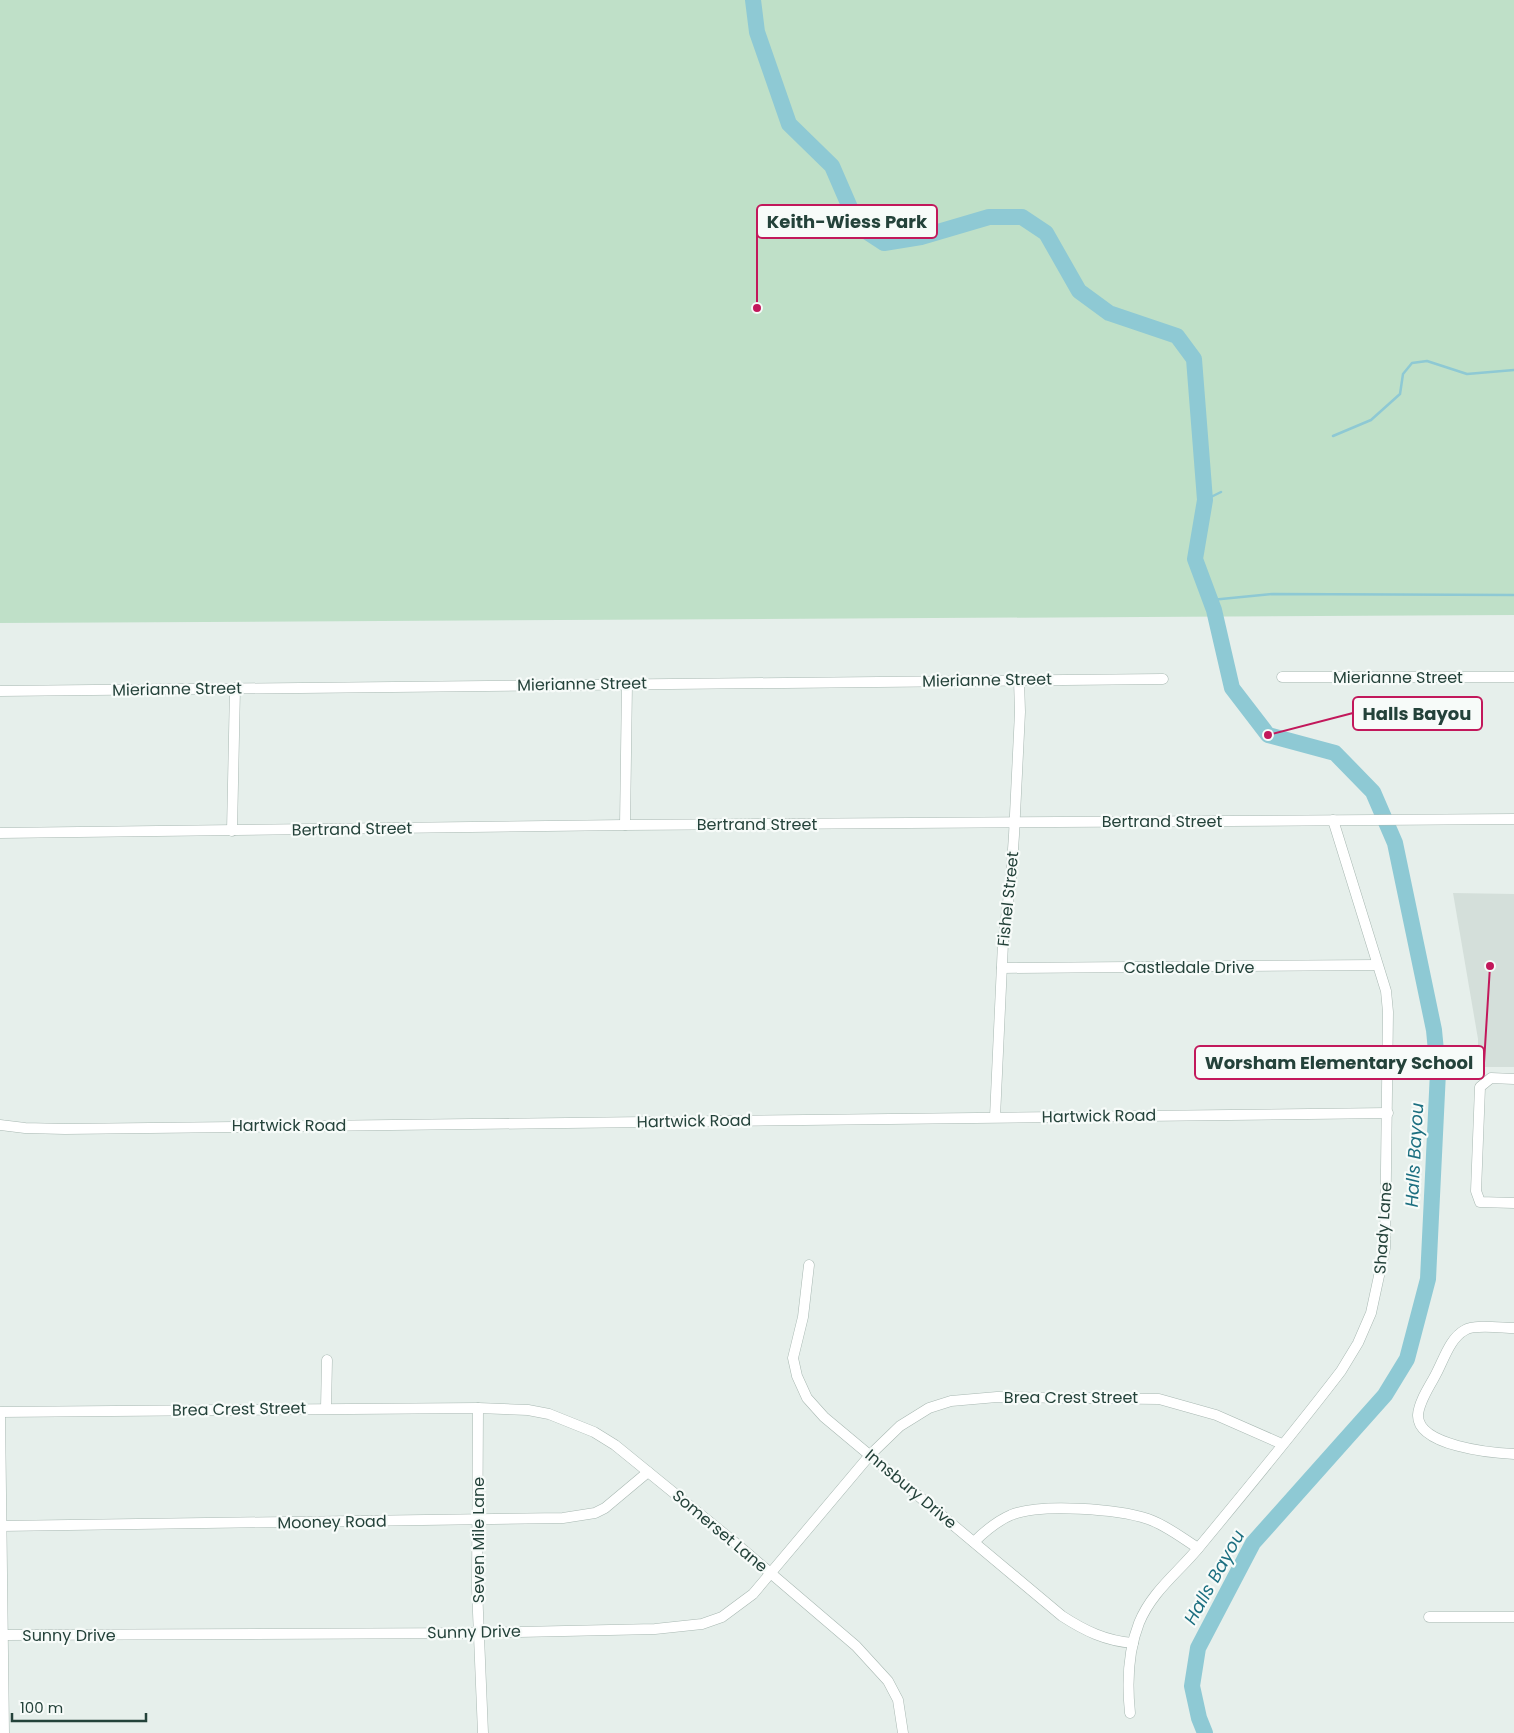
<svg xmlns="http://www.w3.org/2000/svg" width="1514" height="1733" font-family="Poppins,sans-serif">
	<style>
		.built { fill: #d4dfda }
		.green { fill: #bfe0c8 }
		.lines { fill: none; stroke-linecap: round; stroke-linejoin: round }
		.stream { stroke: #8ec9d4; stroke-width: 2.5 }
		.river { stroke: #8ec9d4; stroke-width: 16 }
		.minor-casing { stroke: #a8b8b2; stroke-width: 11 }
		.minor { stroke: #fff; stroke-width: 10 }
		.labels { text-anchor: middle; dominant-baseline: central; stroke-width: 4.5; stroke-linejoin: round; paint-order: stroke }
		.street-label { font-size: 16px; fill: #24423a; stroke: #f7fbf9 }
		.water-label { font-size: 18px; font-style: italic; fill: #1c6f80; stroke: #f7fbf9 }
		.leader { fill: none; stroke: #c2185b; stroke-width: 2 }
		.callout-dot { fill: #c2185b; stroke: #f7fbf9; stroke-width: 2 }
		.callout { fill: #f7fbf9; stroke: #c2185b; stroke-width: 2 }
		.callout-label { font-size: 18px; text-anchor: middle; font-weight: bold; fill: #24423a }
	</style>
	<rect width="100%" height="100%" fill="#e6efeb"/>
	<!-- built -->
	<polygon class="built" points="1453,893 1514,894 1514,1067 1478,1067 1478,1039"/>
	<!-- green -->
	<polygon class="green" points="0,0 1514,0 1514,615 0,623"/>
	<g class="lines">
		<!-- stream -->
		<g class="stream">
			<polyline points="1333,436 1371,420 1400,394 1403,374 1412,363 1427,361 1467,374 1514,370"/>
			<polyline points="1205,500 1221,492"/>
			<polyline points="1211,600 1272,594 1514,595"/>
		</g>
		<!-- river -->
		<polyline class="river" points="753,0 757,32 789,124 832,166 858,226 884,243 921,237 989,217 1022,217 1046,233 1079,291 1109,313 1177,336 1194,359 1205,500 1195,559 1214,610 1232,688 1268,735 1335,753 1373,792 1395,843 1434,1030 1438,1072 1428,1279 1407,1359 1385,1395 1253,1543 1198,1648 1192,1686 1199,1718 1205,1733"/>
		<defs>
			<g id="minor">
				<polyline points="1282,677 1514,677"/>
				<polyline points="0,691 1163,679"/>
				<polyline points="625,825 627,684"/>
				<polyline points="232,831 235,688"/>
				<polyline points="0,833 625,825 1514,819"/>
				<polyline points="1002,968 1377,965"/>
				<polyline points="1514,1079 1491,1078 1480,1087 1476,1191 1480,1202 1514,1203"/>
				<polyline points="995,1117 1003,943 1011,878 1014,835 1020,712 1019,680"/>
				<polyline points="0,1125 25,1128 65,1129 1388,1113"/>
				<path d="M 809,1265 L 803,1317 L 793,1358 L 797,1376 L 807,1398 L 824,1417 L 1062,1616 C 1085,1631 1106,1641 1133,1643"/>
				<path d="M 1514,1328 C 1502,1328 1474,1324 1465,1330 C 1450,1338 1444,1359 1436,1374 C 1430,1386 1419,1401 1418,1415 C 1417,1446 1492,1453 1514,1454"/>
				<polyline points="326,1408 327,1360"/>
				<polyline points="478,1408 477,1588 483,1733"/>
				<polyline points="0,1412 478,1408 528,1410 549,1414 594,1432 615,1445 733,1541 856,1646 888,1681 898,1700 903,1733"/>
				<polyline points="0,1414 4,1733"/>
				<polyline points="1,1526 563,1518 595,1513 605,1508 648,1472"/>
				<path d="M 974,1542 C 985,1531 997,1521 1011,1515 C 1041,1503 1118,1509 1148,1519 C 1166,1525 1182,1538 1198,1548"/>
				<polyline points="1429,1617 1514,1617"/>
				<polyline points="3,1635 479,1633 655,1629 702,1624 722,1617 753,1594 870,1455 900,1426 929,1408 951,1401 997,1397 1159,1399 1216,1415 1282,1444"/>
				<path d="M 1130,1713 C 1127,1684 1128,1651 1139,1623 C 1152,1591 1179,1572 1200,1546 C 1248,1488 1296,1430 1341,1371 L 1358,1343 L 1371,1313 L 1385,1248 L 1388,1012 L 1386,991 L 1333,820"/>
			</g>
		</defs>
		<!-- minor casing -->
		<use href="#minor" class="minor-casing"/>
		<!-- minor -->
		<use href="#minor" class="minor"/>
	</g>
	<g class="labels">
		<!-- street labels -->
		<g class="street-label">
			<text x="1398" y="677">Mierianne Street</text>
			<text transform="translate(987 680) rotate(-1)">Mierianne Street</text>
			<text transform="translate(582 684) rotate(-1)">Mierianne Street</text>
			<text transform="translate(177 689) rotate(-1)">Mierianne Street</text>
			<text x="1162" y="821">Bertrand Street</text>
			<text x="757" y="824">Bertrand Street</text>
			<text transform="translate(352 829) rotate(-1)">Bertrand Street</text>
			<text transform="translate(1008 899) rotate(-84)">Fishel Street</text>
			<text x="1189" y="967">Castledale Drive</text>
			<text transform="translate(1099 1116) rotate(-1)">Hartwick Road</text>
			<text transform="translate(694 1121) rotate(-1)">Hartwick Road</text>
			<text x="289" y="1125">Hartwick Road</text>
			<text transform="translate(1383 1228) rotate(-86)">Shady Lane</text>
			<text x="1071" y="1397">Brea Crest Street</text>
			<text transform="translate(239 1409) rotate(-1)">Brea Crest Street</text>
			<text transform="translate(911 1489) rotate(40)">Innsbury Drive</text>
			<text transform="translate(332 1522) rotate(-1)">Mooney Road</text>
			<text transform="translate(720 1531) rotate(40)">Somerset Lane</text>
			<text transform="translate(478 1540) rotate(-90)">Seven Mile Lane</text>
			<text transform="translate(474 1632) rotate(-1)">Sunny Drive</text>
			<text x="69" y="1635">Sunny Drive</text>
		</g>
		<!-- water labels -->
		<g class="water-label">
			<text transform="translate(1414 1155) rotate(-87)">Halls Bayou</text>
			<text transform="translate(1214 1577) rotate(-61)">Halls Bayou</text>
		</g>
	</g>
	<!-- callouts -->
	<path class="leader" d="M757 308L757 222M1268 735L1353 713M1490 966L1484 1063"/>
	<g class="callout-dot">
		<circle cx="757" cy="308" r="5"/>
		<circle cx="1268" cy="735" r="5"/>
		<circle cx="1490" cy="966" r="5"/>
	</g>
	<g class="callout">
		<rect x="757" y="205" width="180" height="33" rx="5"/>
		<rect x="1353" y="697" width="129" height="33" rx="5"/>
		<rect x="1195" y="1046" width="289" height="33" rx="5"/>
	</g>
	<g class="callout-label">
		<text x="847" y="228">Keith-Wiess Park</text>
		<text x="1417" y="720">Halls Bayou</text>
		<text x="1339" y="1069">Worsham Elementary School</text>
	</g>
	<!-- scale -->
	<path d="M12 1713v8h134v-8" fill="none" stroke="#24423a" stroke-width="2.5"/>
	<text x="20" y="1713" font-size="15" fill="#24423a" stroke="#f7fbf9" stroke-width="4" paint-order="stroke">100 m</text>
</svg>
